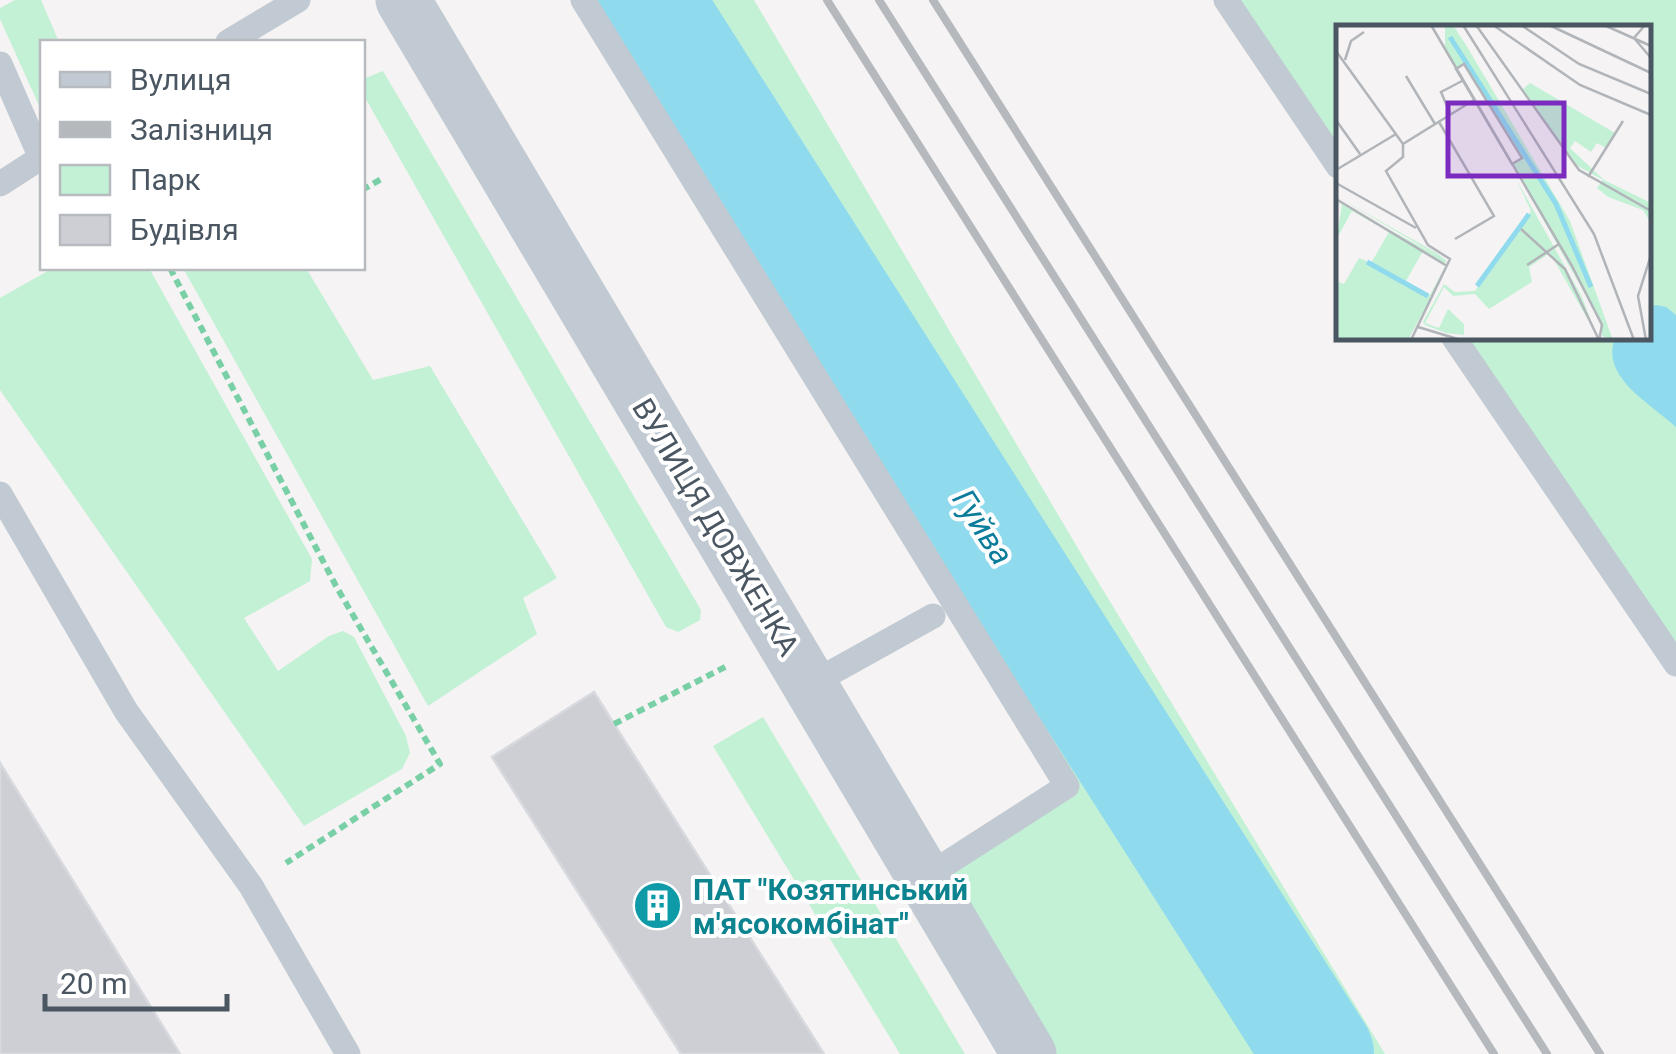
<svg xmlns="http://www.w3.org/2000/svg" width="1676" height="1054" font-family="Roboto,sans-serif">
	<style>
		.green { fill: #c3f1d5 }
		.water { fill: #90daee }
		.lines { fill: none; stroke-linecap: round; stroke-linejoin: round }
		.river { stroke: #90daee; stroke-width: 110 }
		.building { fill: #cdcfd5; stroke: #d7d9de; stroke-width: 2.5 }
		.path { stroke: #7ad0a6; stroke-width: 6; stroke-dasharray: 8 5; stroke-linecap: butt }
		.service { stroke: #c1cad2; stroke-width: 25 }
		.tertiary { stroke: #c1cad2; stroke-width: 55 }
		.rail { stroke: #b5b8bd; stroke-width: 8 }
		.labels { text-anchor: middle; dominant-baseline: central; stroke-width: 8; stroke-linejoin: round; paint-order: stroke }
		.street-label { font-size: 30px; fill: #4a5661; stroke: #fff }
		.culture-label { font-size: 30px; font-weight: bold; fill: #0d838f; stroke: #fff; text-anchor: start }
		.water-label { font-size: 32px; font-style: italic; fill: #0c7c9b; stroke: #fff }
		.inset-river { fill: none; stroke: #90daee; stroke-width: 5 }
		.inset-road { fill: none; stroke: #b1b4b9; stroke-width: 2.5 }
		.view { fill: #7b2cbf; fill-opacity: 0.15; stroke: #7b2cbf; stroke-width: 5 }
		.inset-edge { fill: none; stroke: #4a5661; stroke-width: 5 }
	</style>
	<rect width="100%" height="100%" fill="#f5f3f3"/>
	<!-- green -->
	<g class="green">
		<polygon points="15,0 41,0 59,42 42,42 42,112 0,19 0,8"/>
		<polygon points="583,0 754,0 1089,567 1385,1054 1029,1054 924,878 1066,787"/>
		<polygon points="1227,0 1676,0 1676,659 1457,338 1648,338 1648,28 1338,28 1338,163"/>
		<polygon points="383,71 701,610 700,620 678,632 666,627 363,94 363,79"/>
		<polygon points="53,268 149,268 312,559 310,581 244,618 278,671 329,636 343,631 354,637 406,736 410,753 402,769 304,826 0,390 0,298"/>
		<polygon points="183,268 306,268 373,380 430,366 557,578 523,598 537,634 428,706"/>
		<polygon points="763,717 965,1054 900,1054 713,746"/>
	</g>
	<!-- water -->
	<path class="water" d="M 1656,305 L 1666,307 L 1676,315 L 1676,427 C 1650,403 1600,377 1615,338 L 1648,338 L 1649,307 Z"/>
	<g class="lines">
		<!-- river -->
		<polyline class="river" points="647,0 1319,1054"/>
	</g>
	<!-- building -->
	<g class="building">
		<polygon points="594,692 614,724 824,1054 681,1054 492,757"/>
		<polygon points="0,763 180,1054 0,1054"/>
	</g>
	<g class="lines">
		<!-- path -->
		<g class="path">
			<polyline points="362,190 383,178"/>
			<polyline points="170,268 336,586 440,764 286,863"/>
			<polyline points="614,724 729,665"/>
		</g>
		<!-- service -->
		<g class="service">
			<polyline points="583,0 1067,786 924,878 920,871"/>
			<polyline points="1226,0 1338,166"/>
			<polyline points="228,42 298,0"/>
			<polyline points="0,64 41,158"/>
			<polyline points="0,184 42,157"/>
			<polyline points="1454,338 1676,664"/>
			<polyline points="0,494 126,711 251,886 348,1054"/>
			<polyline points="809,685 933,616"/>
		</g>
		<!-- tertiary -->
		<polyline class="tertiary" points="403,0 1029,1054"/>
		<!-- rail -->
		<g class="rail">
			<polyline points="827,0 1494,1054"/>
			<polyline points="879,0 1547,1054"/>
			<polyline points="933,0 1600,1054"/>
		</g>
	</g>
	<!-- icons -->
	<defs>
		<symbol id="building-disc" viewBox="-11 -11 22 22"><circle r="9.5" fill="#0f9aa8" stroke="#fff"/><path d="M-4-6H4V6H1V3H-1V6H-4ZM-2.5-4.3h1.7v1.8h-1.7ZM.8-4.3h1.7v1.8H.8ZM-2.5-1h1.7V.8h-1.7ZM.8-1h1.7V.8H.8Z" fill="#fff"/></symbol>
	</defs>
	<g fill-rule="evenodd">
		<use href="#building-disc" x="630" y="878" width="55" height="55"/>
	</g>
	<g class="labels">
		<!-- street labels -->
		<g class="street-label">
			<text transform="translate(716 527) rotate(59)">ВУЛИЦЯ ДОВЖЕНКА</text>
		</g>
		<!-- culture labels -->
		<g class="culture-label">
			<text x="693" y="889">ПАТ "Козятинський<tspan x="693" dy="34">м'ясокомбінат"</tspan></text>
		</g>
		<!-- water labels -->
		<g class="water-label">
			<text transform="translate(983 527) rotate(57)">Гуйва</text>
		</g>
	</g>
	<!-- overview -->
	<g transform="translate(1336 25)">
		<rect width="315" height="315" fill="#f5f3f3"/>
		<path d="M 109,0 L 117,0 L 130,20 L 234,196 L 277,315 L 266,311 L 264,296 L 176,139 L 185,133 L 128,39 L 120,44 L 109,26 ZM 194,58 L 279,108 L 270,123 L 261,118 L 255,127 L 239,116 L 234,123 L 268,155 L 313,177 L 315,198 L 307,185 L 272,172 L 261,163 L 267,155 L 238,139 L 187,64 ZM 180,154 L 246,272 L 260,309 L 214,228 L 193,242 L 196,257 L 153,284 L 139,269 L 117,271 L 108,262 L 89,298 L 103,303 L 112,284 L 128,299 L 128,310 L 110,308 L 89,300 L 87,297 L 108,259 L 119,267 L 139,266 L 195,186 ZM 0,171 L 99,227 L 111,236 L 107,239 L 87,226 L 70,256 L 94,270 L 110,240 L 107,250 L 72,315 L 0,315 L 0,256 L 8,259 L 23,233 L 35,238 L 53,207 L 16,186 L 0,215 L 6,180 L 0,176 L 104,232 Z" fill="#c3f1d5"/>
		<path class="inset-river" d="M 114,12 L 220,179 L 255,262M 31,237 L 92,271M 141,261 L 193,189"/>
		<path class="inset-road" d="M 95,0 L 236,241 L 266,300 L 263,315M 127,0 L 258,209 L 298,315M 140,0 L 243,145 L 315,186M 157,0 L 244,60 L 315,90M 185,0 L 243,39 L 315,69M 213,0 L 315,48M 268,0 L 315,21M 309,0 L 298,13 L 315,33M 0,26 L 67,119M 9,35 L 15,16 L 28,7M 128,39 L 186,133 L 176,139 L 120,44 ZM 70,51 L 99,99M 114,88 L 105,67 L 126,56M 0,95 L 24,129M 103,97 L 158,191 L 119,214M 0,145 L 60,109M 252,152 L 287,96M 0,158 L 80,203M 0,174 L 111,241M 185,204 L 229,244 L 263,315M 191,240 L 223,219M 82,302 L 125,315M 75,315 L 114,234 L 92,220 L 50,146 L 67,132 L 67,119 L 138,75M 310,315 L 302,271 L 315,230"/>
		<path class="view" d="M 112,78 L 228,78 L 228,151 L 112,151 Z"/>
		<rect width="315" height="315" class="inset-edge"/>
	</g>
	<!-- legend -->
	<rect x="40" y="40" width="325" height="230" fill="#ffffff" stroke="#b7bbc0" stroke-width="2.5"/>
	<rect x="60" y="72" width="50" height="15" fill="#c1cad2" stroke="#b7bbc0" stroke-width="2.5"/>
	<text x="130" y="90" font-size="30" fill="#4a5661">Вулиця</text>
	<rect x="60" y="122" width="50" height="15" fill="#b5b8bd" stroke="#b7bbc0" stroke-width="2.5"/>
	<text x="130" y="140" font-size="30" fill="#4a5661">Залізниця</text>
	<rect x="60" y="165" width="50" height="30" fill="#c3f1d5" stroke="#b7bbc0" stroke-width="2.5"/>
	<text x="130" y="190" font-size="30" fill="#4a5661">Парк</text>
	<rect x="60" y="215" width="50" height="30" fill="#cdcfd5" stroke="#b7bbc0" stroke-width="2.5"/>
	<text x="130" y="240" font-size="30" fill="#4a5661">Будівля</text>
	<!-- scale -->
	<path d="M45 994v15h182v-15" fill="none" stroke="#4a5661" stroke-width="5"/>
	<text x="60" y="994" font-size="30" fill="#4a5661" stroke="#ffffff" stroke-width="8" paint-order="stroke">20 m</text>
</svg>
